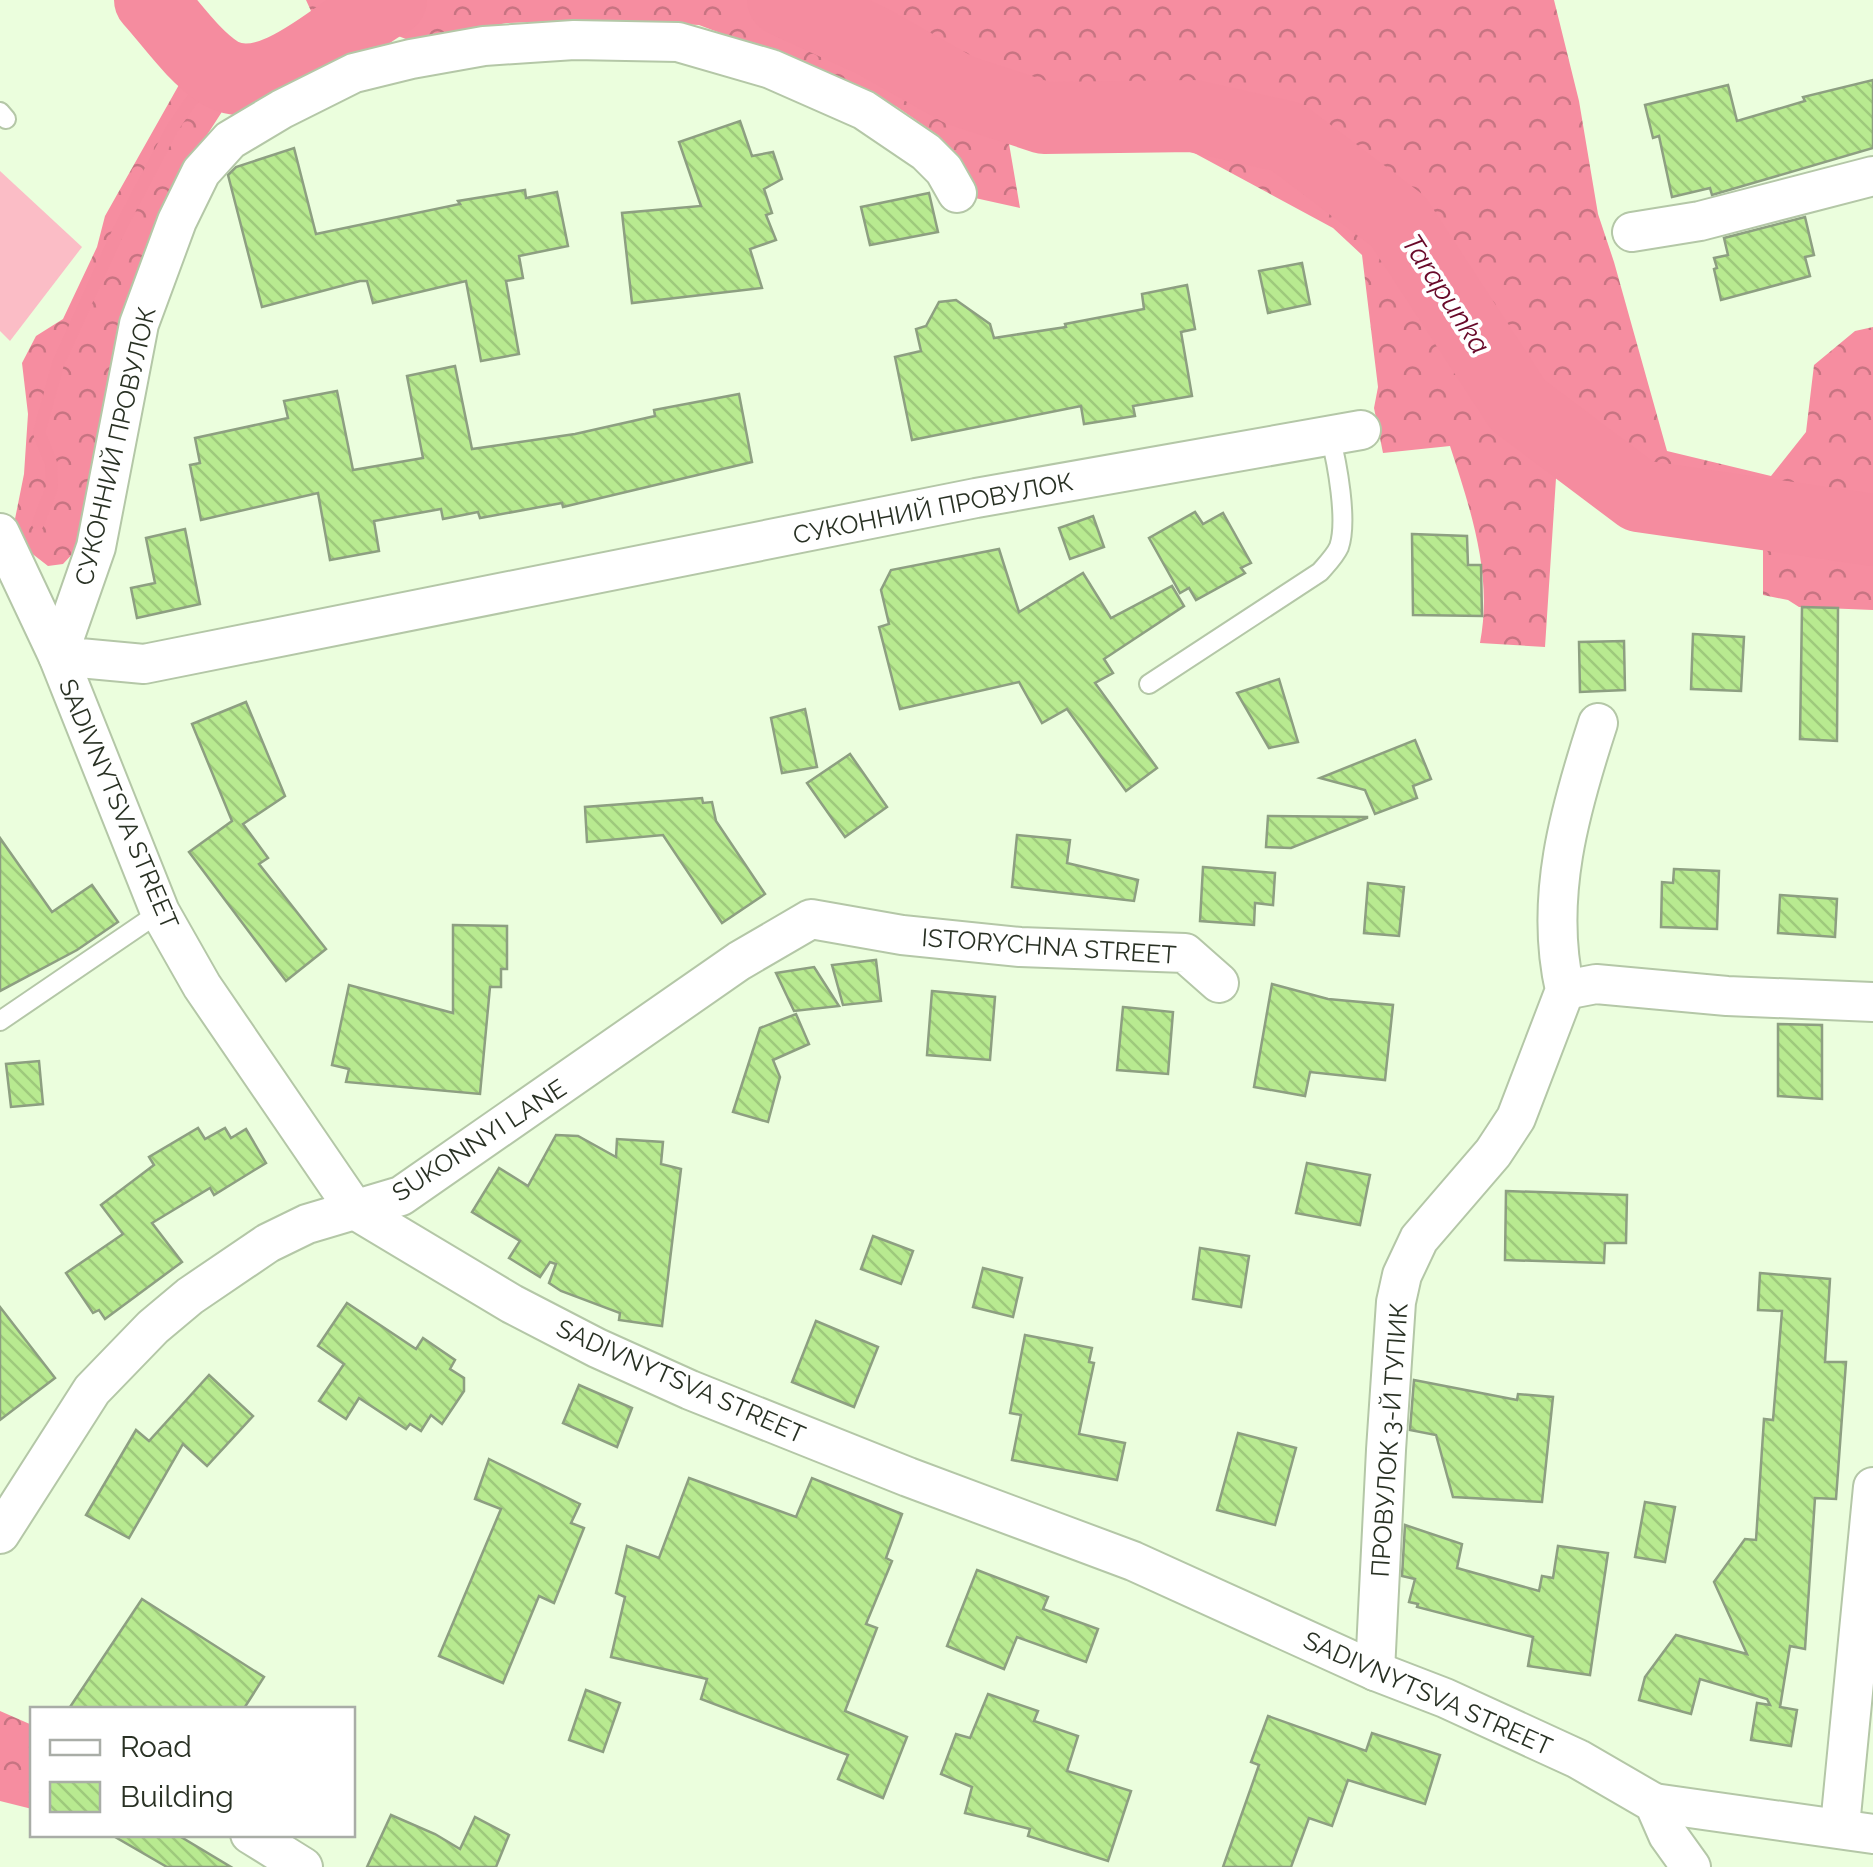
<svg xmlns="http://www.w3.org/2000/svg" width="1873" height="1867" font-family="Raleway,sans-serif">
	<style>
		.forest { fill: url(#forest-crowns) }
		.park { fill: #fbbdc6 }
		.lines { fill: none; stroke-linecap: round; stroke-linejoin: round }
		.stream { stroke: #f58c9f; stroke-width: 12 }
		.river { stroke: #f58c9f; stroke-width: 72 }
		.building { fill: url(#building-back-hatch); stroke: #8d9f81; stroke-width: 2.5 }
		.service-casing { stroke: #b4c7a7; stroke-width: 22 }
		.minor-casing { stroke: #b4c7a7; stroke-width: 42 }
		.service { stroke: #fff; stroke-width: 18 }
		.minor { stroke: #fff; stroke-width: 38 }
		.labels { text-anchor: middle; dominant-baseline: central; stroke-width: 8; stroke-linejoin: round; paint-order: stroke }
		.street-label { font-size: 25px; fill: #293124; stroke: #fff }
		.water-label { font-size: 28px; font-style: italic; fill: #680929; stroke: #fff }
	</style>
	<defs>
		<pattern id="forest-crowns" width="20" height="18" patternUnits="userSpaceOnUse" patternTransform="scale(2.5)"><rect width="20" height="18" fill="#f68da0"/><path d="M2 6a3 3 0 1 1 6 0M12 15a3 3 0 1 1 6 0" fill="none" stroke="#c77482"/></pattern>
		<pattern id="building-back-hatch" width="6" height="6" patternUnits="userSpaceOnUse" patternTransform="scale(2.5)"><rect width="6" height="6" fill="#b8ea90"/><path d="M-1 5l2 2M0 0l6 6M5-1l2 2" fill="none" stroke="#9ec97c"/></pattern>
	</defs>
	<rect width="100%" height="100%" fill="#ebfedd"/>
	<!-- forest -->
	<g class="forest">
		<path d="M 306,0 L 1554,0 L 1579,101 L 1598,214 L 1614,262 L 1667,451 L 1771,476 L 1806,432 L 1814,365 L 1855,331 L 1873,327 L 1873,610 L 1799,607 L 1788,600 L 1763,595 L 1763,536 L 1652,508 L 1604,491 L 1557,463 L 1545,647 L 1480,643 C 1493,575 1471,511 1450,446 L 1383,453 L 1374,408 L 1378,387 L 1362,255 L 1333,228 L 1185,148 L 1006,126 L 1020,208 L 975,198 L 961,166 L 939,136 L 897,107 L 813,68 L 699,25 L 595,20 L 507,23 L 411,41 L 370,25 L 344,42 L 333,26 L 316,22 Z"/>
		<polygon points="201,73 224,88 227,104 196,152 77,549 63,564 48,566 30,552 15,519 24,474 28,414 22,363 36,336 63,319 97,247 105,216 180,83"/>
		<polygon points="0,1711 32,1725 32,1809 0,1801"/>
	</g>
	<!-- park -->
	<polygon class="park" points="0,171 82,247 10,341 0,331"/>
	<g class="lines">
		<!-- stream -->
		<polyline class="stream" points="38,524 52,487 51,463 39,433 58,364 118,232 172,129 191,101 221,73"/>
		<!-- river -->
		<g class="river">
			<path d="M 150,0 C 171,23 193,56 220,73 C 272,103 346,23 391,0"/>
			<polyline points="783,0 872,41 959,90 1044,118 1193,116 1287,137 1398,221 1518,405 1639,496 1873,530"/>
		</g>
	</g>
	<!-- building -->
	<g class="building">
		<polygon points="1873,80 1873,148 1712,195 1710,188 1672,197 1659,136 1653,138 1645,105 1728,85 1737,121 1805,101 1803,97"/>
		<polygon points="740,121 752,156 773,152 782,179 764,189 772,213 766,215 776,240 750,249 762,288 632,303 622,213 701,206 679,142"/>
		<polygon points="294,148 316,234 460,204 458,201 525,190 526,198 557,192 568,246 519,256 523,278 506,281 519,354 481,361 466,281 373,303 367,281 360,281 262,307 228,175 236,167"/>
		<polygon points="929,193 938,232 870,245 861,207"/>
		<polygon points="1805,217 1814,255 1805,257 1810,276 1721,300 1714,269 1717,268 1714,258 1728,255 1724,238"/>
		<polygon points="1302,263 1310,304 1268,313 1259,271"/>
		<polygon points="1187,285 1195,329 1181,332 1192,396 1133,406 1135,416 1084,424 1081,406 912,440 895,357 921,351 916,329 926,326 939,302 956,300 990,324 994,338 1066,327 1065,324 1144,309 1142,294"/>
		<polygon points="455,366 472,449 575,434 655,416 654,410 739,394 752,462 563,507 562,503 480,518 478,512 443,519 441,509 374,521 379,551 330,560 318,493 201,520 190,465 200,463 195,438 288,418 284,401 337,391 353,470 423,458 407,376"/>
		<polygon points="1195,512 1203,524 1223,513 1251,563 1241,568 1245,573 1196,600 1189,588 1180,593 1149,538"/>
		<polygon points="1093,516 1104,547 1070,559 1059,528"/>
		<polygon points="185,529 200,604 137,618 131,588 155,583 146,538"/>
		<polygon points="1412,534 1467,536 1468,565 1481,565 1482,616 1413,615"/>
		<polygon points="999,549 1019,612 1083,573 1111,618 1172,586 1184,606 1104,659 1113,673 1095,683 1157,768 1126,791 1067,709 1042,723 1019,682 900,709 879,627 889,624 881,590 891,570"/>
		<polygon points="1802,607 1838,608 1837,741 1800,739"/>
		<polygon points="1693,634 1744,637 1741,691 1691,689"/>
		<polygon points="1624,641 1625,690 1580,692 1579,642"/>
		<polygon points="1279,679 1298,742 1269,748 1237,693"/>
		<polygon points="246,702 285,796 243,824 268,858 259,864 326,949 286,981 189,852 232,821 192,724"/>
		<polygon points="805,709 817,767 782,773 771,718"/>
		<polygon points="1415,740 1431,779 1413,786 1417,798 1375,814 1365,790 1320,778"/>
		<polygon points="850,754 887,807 845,837 807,783"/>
		<polygon points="702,798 703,803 712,802 716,821 765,894 722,923 663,835 587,842 585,807"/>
		<polygon points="1268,816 1367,817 1367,818 1291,848 1266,847"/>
		<polygon points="1017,835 1070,840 1067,863 1138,880 1134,901 1012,887"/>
		<polygon points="0,838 52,912 92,885 118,922 77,950 0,991"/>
		<polygon points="1203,867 1275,873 1273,905 1255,903 1254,925 1200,921"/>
		<polygon points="1674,869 1719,871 1717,929 1661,927 1662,882 1673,883"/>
		<polygon points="1368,883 1404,887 1399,936 1364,933"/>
		<polygon points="1780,895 1837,899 1835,937 1778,933"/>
		<polygon points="453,925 507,926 507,969 501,969 501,987 490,987 480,1094 346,1082 349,1069 332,1065 349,985 453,1013"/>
		<polygon points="876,960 881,1001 843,1005 832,965"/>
		<polygon points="814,967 839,1006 794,1011 776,973"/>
		<polygon points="1272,984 1328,999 1393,1005 1385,1080 1310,1072 1305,1096 1254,1087"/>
		<polygon points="932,991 995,997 990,1060 927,1055"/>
		<polygon points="1123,1007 1173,1012 1168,1074 1117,1070"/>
		<polygon points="796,1014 809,1044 773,1060 780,1077 768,1122 733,1112 760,1028"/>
		<polygon points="1778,1024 1822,1025 1822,1099 1778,1096"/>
		<polygon points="39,1061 43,1104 11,1107 6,1064"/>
		<polygon points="198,1128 205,1139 225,1128 231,1138 246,1129 266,1163 214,1195 210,1188 152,1223 182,1262 105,1319 99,1310 93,1313 66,1273 123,1234 101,1205 154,1165 149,1157"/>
		<polygon points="556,1135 578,1136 616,1157 617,1139 663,1142 661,1164 681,1169 662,1326 619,1320 620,1313 561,1291 549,1283 556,1264 550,1262 540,1277 509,1258 520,1241 472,1212 499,1168 528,1186"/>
		<polygon points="1307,1163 1370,1175 1360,1225 1296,1213"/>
		<polygon points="1506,1191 1627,1195 1626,1243 1605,1243 1604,1263 1505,1260"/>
		<polygon points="873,1236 913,1251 901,1284 861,1269"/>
		<polygon points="1200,1248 1249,1256 1241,1307 1193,1299"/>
		<polygon points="983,1268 1022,1278 1013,1317 973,1307"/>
		<polygon points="1760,1273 1830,1279 1825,1362 1846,1362 1836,1499 1815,1498 1805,1649 1790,1646 1780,1707 1797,1710 1791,1746 1751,1740 1757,1703 1770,1705 1767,1699 1700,1679 1691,1714 1639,1700 1645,1677 1676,1635 1747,1654 1714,1582 1745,1539 1756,1540 1764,1419 1773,1420 1782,1311 1758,1310"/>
		<polygon points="347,1303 416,1349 423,1338 455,1360 450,1369 464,1378 464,1391 442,1424 431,1415 421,1431 410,1424 406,1429 359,1398 346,1419 319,1401 344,1364 318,1346"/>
		<polygon points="0,1307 55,1378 0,1420"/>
		<polygon points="816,1321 878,1347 854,1407 792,1382"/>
		<polygon points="1025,1335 1092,1348 1089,1362 1094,1363 1079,1434 1125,1443 1117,1480 1012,1460 1021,1415 1010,1413"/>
		<polygon points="209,1375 253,1416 207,1466 183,1444 129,1538 86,1515 136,1430 149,1441"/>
		<polygon points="1414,1380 1517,1400 1518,1394 1553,1397 1542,1502 1453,1497 1436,1435 1410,1430"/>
		<polygon points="579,1385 632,1408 617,1447 563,1423"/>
		<polygon points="1238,1433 1296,1448 1275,1525 1217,1510"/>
		<polygon points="489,1459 580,1504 571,1523 584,1528 554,1603 539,1596 503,1683 439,1656 501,1509 475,1499"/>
		<polygon points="689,1478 796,1517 812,1478 902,1514 886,1558 892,1561 866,1624 877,1628 845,1711 907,1737 883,1798 838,1779 848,1755 701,1699 707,1679 611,1657 625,1597 616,1593 627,1546 659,1558"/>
		<polygon points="1645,1502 1675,1507 1665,1562 1635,1557"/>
		<polygon points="1405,1525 1462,1544 1457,1568 1539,1591 1542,1576 1553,1578 1558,1546 1608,1553 1590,1675 1528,1666 1533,1637 1417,1607 1418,1604 1409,1602 1415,1579 1402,1576"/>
		<polygon points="977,1570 1048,1597 1043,1609 1098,1629 1086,1662 1017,1637 1004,1669 947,1646"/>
		<polygon points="142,1599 264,1677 243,1710 68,1710"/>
		<polygon points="586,1690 620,1703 603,1752 569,1740"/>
		<polygon points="988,1694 1038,1711 1034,1721 1078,1736 1067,1771 1131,1791 1108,1861 1028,1836 1030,1829 965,1813 972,1787 941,1774 956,1734 970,1738"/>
		<polygon points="1268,1716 1366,1751 1372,1733 1440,1755 1425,1804 1348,1780 1332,1826 1309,1818 1291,1867 1223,1867 1259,1765 1251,1762"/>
		<polygon points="391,1815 435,1834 460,1849 475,1817 509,1835 496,1867 367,1867"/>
		<polygon points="110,1834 176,1834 231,1867 167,1867"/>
	</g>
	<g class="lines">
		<defs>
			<g id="service">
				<polyline points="0,112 6,119"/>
				<path d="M 1149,684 L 1320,572 C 1326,565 1335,556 1339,547 C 1348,521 1337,462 1330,436"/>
				<polyline points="0,1021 160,912"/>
			</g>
			<g id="minor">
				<polyline points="957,193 944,170 926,152 864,110 771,69 678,42 574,40 484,46 411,59 354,73 282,109 230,140 201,172 177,221 139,324 96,547 58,656 144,664 976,498 1361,430"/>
				<polyline points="1632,232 1700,221 1873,176"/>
				<polyline points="0,533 58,656 160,912 202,986 355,1210 512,1304 597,1348 690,1390 908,1477 1133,1561 1375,1671 1445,1698 1578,1759 1654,1803 1668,1835 1691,1867"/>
				<polyline points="1565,990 1596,984 1727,996 1873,1002"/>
				<polyline points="0,1534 92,1390 153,1327 190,1296 268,1243 307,1224 401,1196 739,961 811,919 902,935 1020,947 1185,953 1219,983"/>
				<path d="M 1375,1671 L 1386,1450 L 1396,1302 L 1402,1275 L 1419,1239 L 1493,1153 L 1516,1118 L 1565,990 C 1544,899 1570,809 1598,723"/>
				<polyline points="1654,1803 1873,1834"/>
				<polyline points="1840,1826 1873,1487"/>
				<polyline points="250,1834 303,1867"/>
			</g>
		</defs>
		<!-- service casing -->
		<use href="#service" class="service-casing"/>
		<!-- minor casing -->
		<use href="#minor" class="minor-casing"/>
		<!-- service -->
		<use href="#service" class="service"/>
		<!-- minor -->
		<use href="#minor" class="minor"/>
	</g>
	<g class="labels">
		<!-- street labels -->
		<g class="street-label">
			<text transform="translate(115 446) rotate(-77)">СУКОННИЙ ПРОВУЛОК</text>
			<text transform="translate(933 508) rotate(-11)">СУКОННИЙ ПРОВУЛОК</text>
			<text transform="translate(119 804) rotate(67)">SADIVNYTSVA STREET</text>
			<text transform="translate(1049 946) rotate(4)">ISTORYCHNA STREET</text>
			<text transform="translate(479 1140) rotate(-33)">SUKONNYI LANE</text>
			<text transform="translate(681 1381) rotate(24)">SADIVNYTSVA STREET</text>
			<text transform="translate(1389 1440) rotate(-86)">ПРОВУЛОК 3-Й ТУПИК</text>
			<text transform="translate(1428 1693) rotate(24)">SADIVNYTSVA STREET</text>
		</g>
		<!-- water labels -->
		<g class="water-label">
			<text transform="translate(1446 294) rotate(57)">Tarapunka</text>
		</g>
	</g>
	<!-- legend -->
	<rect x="30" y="1707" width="325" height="130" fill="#ffffff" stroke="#a9ada7" stroke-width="2.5"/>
	<rect x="50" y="1740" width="50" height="15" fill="#ffffff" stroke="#a9ada7" stroke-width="2.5"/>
	<text x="120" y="1757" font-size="30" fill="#293124">Road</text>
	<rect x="50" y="1782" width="50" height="30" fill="url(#building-back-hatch)" stroke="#a9ada7" stroke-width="2.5"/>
	<text x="120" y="1807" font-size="30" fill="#293124">Building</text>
</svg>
